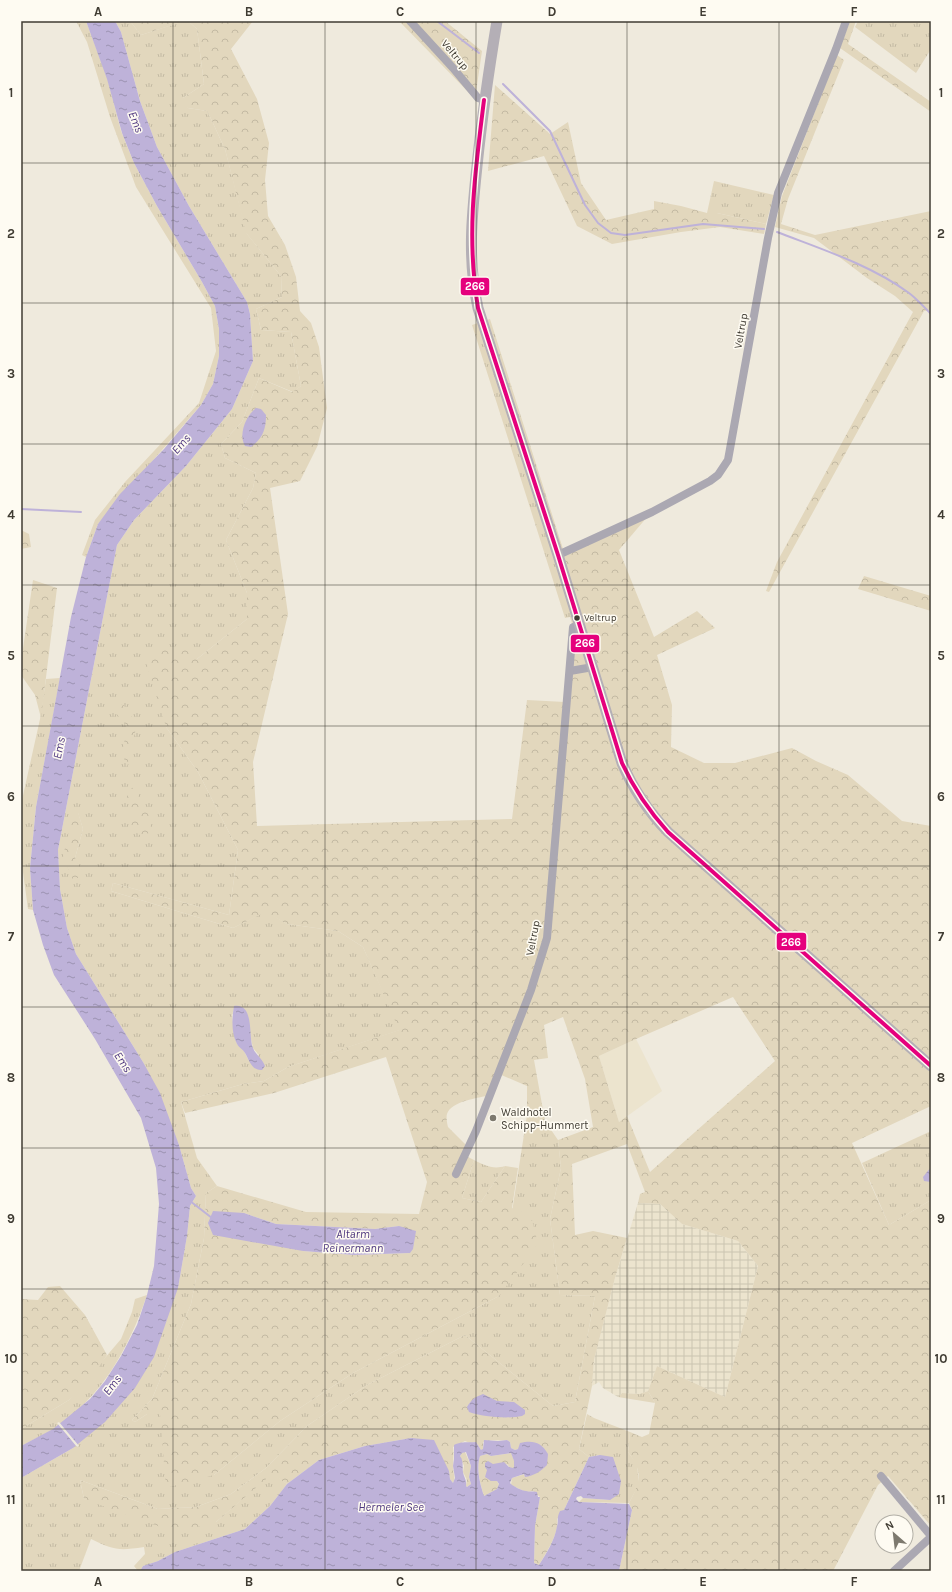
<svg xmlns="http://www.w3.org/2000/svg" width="952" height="1592" font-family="Karla,sans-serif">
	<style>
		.built { fill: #ece4ce }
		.industrial { fill: url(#industrial-grid) }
		.grass { fill: url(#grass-tufts); fill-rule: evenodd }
		.forest { fill: url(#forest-crowns); fill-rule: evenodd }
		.water { fill: url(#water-ripples); fill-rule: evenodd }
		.pier { fill: #efeadd }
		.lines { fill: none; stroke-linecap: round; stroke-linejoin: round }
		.stream { stroke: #beb2d9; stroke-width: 2 }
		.minor { stroke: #aba8b2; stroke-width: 8 }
		.secondary { stroke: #b4afb6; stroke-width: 11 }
		.bus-1-casing { stroke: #fefbf2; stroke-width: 7 }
		.bus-1 { stroke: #e5007d; stroke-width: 4 }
		.grid { fill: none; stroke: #403c33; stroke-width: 1; stroke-opacity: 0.55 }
		.bus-dot { fill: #403c33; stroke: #fefbf2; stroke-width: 1.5 }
		.poi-dot { fill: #7d796e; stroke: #fefbf2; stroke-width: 1.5 }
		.labels { text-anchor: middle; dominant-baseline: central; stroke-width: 3; stroke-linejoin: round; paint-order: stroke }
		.bus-label { font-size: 10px; fill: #403c33; stroke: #fefbf2; text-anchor: start }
		.street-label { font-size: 11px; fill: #403c33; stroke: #fefbf2 }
		.poi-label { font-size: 11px; fill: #403c33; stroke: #fefbf2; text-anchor: start }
		.water-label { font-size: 12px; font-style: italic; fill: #4e377f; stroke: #fefbf2 }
		.line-badge { stroke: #fefbf2; stroke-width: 1.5 }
		.badge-label { font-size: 11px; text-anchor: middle; font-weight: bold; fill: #fff }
		.neatline { fill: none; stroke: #403c33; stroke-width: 1.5 }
		.grid-label { font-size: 13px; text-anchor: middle; font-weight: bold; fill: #403c33 }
	</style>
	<defs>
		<pattern id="industrial-grid" width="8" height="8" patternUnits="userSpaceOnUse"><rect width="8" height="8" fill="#ece4ce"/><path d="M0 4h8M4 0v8" fill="none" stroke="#cbc4b1"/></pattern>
		<pattern id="grass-tufts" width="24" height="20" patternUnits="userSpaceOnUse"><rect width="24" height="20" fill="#e2d7bd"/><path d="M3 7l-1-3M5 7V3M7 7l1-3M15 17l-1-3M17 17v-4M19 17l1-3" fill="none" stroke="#c3b9a3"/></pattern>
		<pattern id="forest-crowns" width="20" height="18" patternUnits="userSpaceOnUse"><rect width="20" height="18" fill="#e2d7bd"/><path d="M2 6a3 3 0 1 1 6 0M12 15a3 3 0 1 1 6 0" fill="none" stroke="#c3b9a3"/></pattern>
		<pattern id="water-ripples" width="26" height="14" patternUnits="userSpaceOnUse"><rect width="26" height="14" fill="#beb2d9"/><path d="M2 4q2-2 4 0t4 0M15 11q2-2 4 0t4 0" fill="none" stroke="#9c92b1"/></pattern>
	</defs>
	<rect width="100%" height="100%" fill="#efeadd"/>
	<!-- built -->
	<polygon class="built" points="636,1039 662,1091 619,1122 599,1056"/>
	<!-- industrial -->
	<polygon class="industrial" points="638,1203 660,1204 682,1224 738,1241 758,1266 725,1397 657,1366 648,1391 641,1394 622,1393 618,1397 603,1388 599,1382 592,1386 594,1360 615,1278"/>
	<!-- grass -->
	<g class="grass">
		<polygon points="76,21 86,21 107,77 121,131 134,163 157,206 202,282 215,306 219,329 219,356 213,384 201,405 98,524 86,557 82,555 95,520 125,482 199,403 216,351 211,308 136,187 110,117 87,42"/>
		<path d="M 115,21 L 130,21 L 141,35 L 184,21 L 188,21 L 197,29 L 204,84 L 183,98 L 188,108 L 207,111 C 214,124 219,137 225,149 L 247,234 L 281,276 L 282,297 L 256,309 L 261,330 L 291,332 L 301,386 L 293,392 L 259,378 L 242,422 L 221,444 L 225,458 L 256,473 L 253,488 L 226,540 L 247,593 L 247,619 L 197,659 L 166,727 L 198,772 L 238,850 L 229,915 L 113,883 L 111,891 L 233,928 L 266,911 L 287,924 L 338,931 L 363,947 L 400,1030 L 288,1067 L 264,1081 L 243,1084 L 181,1102 L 197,1158 L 217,1186 L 206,1193 L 204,1238 L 191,1304 L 152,1399 L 132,1420 L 135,1422 L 147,1414 L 160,1414 L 214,1475 L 280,1421 L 353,1373 L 499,1296 L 527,1115 L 545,1121 L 558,1140 L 561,1168 L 550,1219 L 560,1295 L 595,1296 L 575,1402 L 553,1406 L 465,1335 L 367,1385 L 307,1426 L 266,1468 L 231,1494 L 196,1507 L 158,1509 L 80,1480 L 84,1499 L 216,1522 L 272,1473 L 287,1484 L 270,1506 L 245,1529 L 175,1552 L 158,1561 L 143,1566 L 140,1571 L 138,1571 L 134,1566 L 145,1554 L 144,1547 C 118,1551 114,1550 91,1539 L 79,1571 L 21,1571 L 21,1478 L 73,1448 L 178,1288 L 187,1236 L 190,1206 L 196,1196 L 191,1188 L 179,1145 L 143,1062 L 76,954 L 67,928 L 60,889 L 58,850 L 117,545 L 134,520 L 186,466 L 232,409 L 253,361 L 250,314 L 247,302 L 189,206 L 157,147 L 140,101 L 121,32 ZM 78,813 L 83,829 L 75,858 ZM 235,1006 L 251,1039 L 253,1048 L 259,1055 L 249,1061 L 243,1049 L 237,1044 L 235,1036 L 232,1015 Z"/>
		<polygon points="858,21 931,21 931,49 916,73 855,27"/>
		<polygon points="714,181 774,195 766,224 717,213 707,213"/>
		<polygon points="490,319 564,552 580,625 573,627 570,617 565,618 472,325"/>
		<polygon points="60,678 36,807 30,868 33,910 28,909 22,865 22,800 40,719 46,679"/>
		<polygon points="931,1131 931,1200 889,1225 862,1163"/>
		<path d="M 474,1160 C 484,1165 493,1170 505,1166 L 481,1202 L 462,1198 Z"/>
		<path d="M 147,1295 C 128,1350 103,1395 54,1429 C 44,1435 32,1440 21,1446 L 21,1429 L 69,1400 L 121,1339 L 132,1312 L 135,1299 Z"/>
		<polygon points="648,1391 655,1403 618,1397 622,1393 640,1394"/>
		<polygon points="587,1414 594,1418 630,1432 628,1452 637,1464 639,1484 629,1503 579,1502 583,1498 610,1500 600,1455 589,1457 579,1449"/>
	</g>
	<!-- forest -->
	<g class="forest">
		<polygon points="130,21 185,21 141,35"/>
		<path d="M 188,21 L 253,21 L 231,49 L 257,99 L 269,143 L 265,180 L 268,216 L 285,245 L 296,277 L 300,311 L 311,323 L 319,347 L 327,408 L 317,447 L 300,481 L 270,488 L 288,614 L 253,762 L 257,826 L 512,819 L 527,700 L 565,702 L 573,627 L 580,625 L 558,555 L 648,516 L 619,550 L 654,637 L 697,611 L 715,628 L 657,655 L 672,705 L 671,747 L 704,763 L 735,763 L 792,748 L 816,761 L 848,775 L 902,821 L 931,826 L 931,1106 L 852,1143 L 889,1225 L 931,1200 L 931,1526 L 888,1476 L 878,1485 L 833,1571 L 619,1571 L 632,1510 L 629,1503 C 640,1482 644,1473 628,1452 L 630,1432 L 642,1437 L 649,1434 L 655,1403 L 648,1391 L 657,1366 L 725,1397 L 758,1266 L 738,1241 L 682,1224 L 660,1204 L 638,1203 L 640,1194 L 645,1192 L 627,1144 L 572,1164 L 575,1235 L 593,1231 L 627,1238 L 615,1278 L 594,1360 L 592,1386 L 579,1449 L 589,1457 L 564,1510 L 557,1519 C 560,1532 546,1553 539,1565 L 534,1563 L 535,1526 L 540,1497 L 533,1491 L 526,1492 L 511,1485 L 512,1478 L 525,1474 L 525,1477 L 518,1449 L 515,1450 L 511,1448 L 510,1442 L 507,1440 C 499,1441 491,1439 483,1442 L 483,1450 L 481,1450 L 476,1442 L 470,1443 L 465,1441 L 453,1447 C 454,1454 453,1460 453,1467 C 453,1473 456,1478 453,1483 L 450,1479 L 449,1471 L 411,1438 L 365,1446 L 319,1460 L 287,1484 L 272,1474 L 216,1522 L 177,1533 L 84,1499 L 80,1480 L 158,1509 L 196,1507 L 231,1494 L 266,1468 L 307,1426 L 367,1385 L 465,1335 L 553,1406 L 575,1402 L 595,1296 L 560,1295 L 550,1219 L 561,1168 L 558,1140 L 593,1127 L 585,1079 L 563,1017 L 544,1025 L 548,1058 L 534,1060 L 545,1121 L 527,1115 L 527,1086 L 499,1074 L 490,1095 C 479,1098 451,1101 447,1114 C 446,1117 447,1123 448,1127 L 469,1148 L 466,1156 L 474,1160 L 462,1198 L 481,1202 L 505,1166 L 518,1168 L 512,1208 L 531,1216 L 538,1244 L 499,1296 L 353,1373 L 280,1421 L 214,1475 L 166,1488 L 160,1414 L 147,1414 L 135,1422 L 132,1420 L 152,1399 L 191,1304 L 204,1238 L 206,1193 L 217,1186 L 306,1212 L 419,1214 L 427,1182 L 386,1057 L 274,1093 L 185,1113 L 181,1102 L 243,1084 L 264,1081 L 288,1067 L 399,1030 L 363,947 L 338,931 L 287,924 L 266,912 L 233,928 L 111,891 L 113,883 L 229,915 L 238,850 L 198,772 L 166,727 L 144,656 L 184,644 L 197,659 L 247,619 L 247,593 L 226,540 L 253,488 L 256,473 L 225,458 L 221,444 L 242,422 L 259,378 L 292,392 L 301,386 L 291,332 L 261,330 L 256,309 L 282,297 L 281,276 L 246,233 L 225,149 C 219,137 214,124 207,111 L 188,108 L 181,104 L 183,98 L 204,84 L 197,29 ZM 733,997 L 775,1061 L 650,1172 L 627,1116 L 619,1122 L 599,1056 L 636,1039 ZM 244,1213 L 276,1224 L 375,1229 L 399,1226 L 410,1253 L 354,1255 L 303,1251 Z"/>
		<polygon points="399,21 445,21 482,51 475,99"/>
		<polygon points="850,21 856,21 848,44 931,102 931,112 840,48"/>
		<polygon points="837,55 844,60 788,199 781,224 815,235 931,211 931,310 924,311 769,592 766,591 777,562 913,312 895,296 867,278 814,238 775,227 782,196"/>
		<polygon points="495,85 550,134 568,122 581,183 606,220 654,209 654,201 681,206 707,213 717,213 766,224 764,234 720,227 681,232 612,244 577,226 544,156 488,171"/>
		<polygon points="21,530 29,534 31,547 21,549"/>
		<polygon points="864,576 931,596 931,611 858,589"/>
		<polygon points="33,580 57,588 41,718 35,695 21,675 21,662"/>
		<path d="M 122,703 L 137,724 L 127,767 C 126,762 122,756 123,751 C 123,736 134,728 117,716 Z"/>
		<polygon points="128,784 138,793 140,805 152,815 150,833 140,835 130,828 131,808 127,798"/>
		<polygon points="74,811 78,812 83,829 75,858 84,875 73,880 63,856"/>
		<polygon points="60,1286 85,1315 107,1355 88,1383 69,1400 21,1429 21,1299 38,1300 48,1287"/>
		<polygon points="465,1452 471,1466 469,1477 471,1484 467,1487 466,1486 467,1480 463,1472 464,1466 460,1456 462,1453"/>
		<path d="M 511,1453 L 515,1463 L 514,1467 L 511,1469 L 507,1464 L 487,1470 L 491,1481 L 497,1481 L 499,1485 L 496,1490 L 484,1496 C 480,1483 476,1469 480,1456 L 487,1454 L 491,1456 Z"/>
	</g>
	<!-- water -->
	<g class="water">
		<polygon points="86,21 115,21 121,32 140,101 157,147 189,206 247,302 250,314 253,361 232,409 186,466 134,520 117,545 58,850 60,889 67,928 76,954 143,1062 160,1093 179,1145 191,1188 196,1196 190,1206 187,1236 178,1288 154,1357 135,1388 105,1422 73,1448 21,1478 21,1446 53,1429 90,1399 105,1381 121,1356 137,1325 147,1295 154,1266 159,1204 156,1168 141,1118 95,1039 54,975 43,945 33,910 30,868 36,807 71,617 86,557 98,524 120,494 164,449 201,405 213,384 219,356 219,329 215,306 202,282 157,206 134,163 122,133 107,79"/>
		<path d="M 256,408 L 261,409 L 266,415 C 266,429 263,438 251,447 L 245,446 C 238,434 246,416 256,408 Z"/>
		<path d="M 234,1006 C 255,1003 248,1037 253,1048 C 255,1054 262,1058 265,1066 L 262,1070 C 252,1071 249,1060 245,1053 C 243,1049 239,1048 237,1044 C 231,1033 232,1018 234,1006 Z"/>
		<polygon points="931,1167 931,1182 924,1181 923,1177"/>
		<polygon points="213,1211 244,1213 276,1224 375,1229 399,1226 416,1231 413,1249 410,1253 354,1255 303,1251 213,1235 208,1223"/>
		<path d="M 483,1394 L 497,1401 L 514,1402 L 525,1410 L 525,1414 L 522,1416 C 508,1419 483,1417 469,1412 L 467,1407 C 471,1400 475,1397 483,1394 Z"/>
		<path d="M 411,1438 L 434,1440 L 449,1471 L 450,1479 L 453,1483 L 455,1478 L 453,1466 L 454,1459 L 454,1445 C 462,1441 467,1443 476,1442 L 481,1450 L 483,1449 L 484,1440 L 498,1441 L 507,1440 L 510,1442 L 511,1448 L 515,1450 L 518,1449 L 520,1443 C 533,1440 541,1442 548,1454 L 547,1465 C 541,1471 534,1476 525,1477 L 524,1474 L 512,1478 L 510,1483 C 512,1486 523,1491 526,1491 C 529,1492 533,1491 537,1492 L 538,1497 L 540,1497 L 535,1526 L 534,1563 L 539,1565 C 546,1554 555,1540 557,1526 C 559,1520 556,1519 560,1511 L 564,1510 L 589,1457 L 600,1455 L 613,1457 L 621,1481 L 619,1494 L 610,1500 L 583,1498 L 581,1496 L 577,1497 L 576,1499 L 579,1502 L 629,1504 L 632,1510 L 619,1571 L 140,1571 L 143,1566 L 158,1561 L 175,1552 L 245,1529 L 270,1506 L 287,1484 L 319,1460 L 365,1446 ZM 466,1452 L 471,1466 L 469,1477 L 471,1484 L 467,1487 L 466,1486 C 467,1480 464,1478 463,1472 C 462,1467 464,1461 460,1456 L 462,1453 ZM 511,1453 L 514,1461 L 514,1467 L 513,1468 L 509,1467 L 504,1462 L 493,1464 L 488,1461 L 485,1463 L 485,1467 L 487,1470 L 485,1477 L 491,1481 L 497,1481 L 499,1484 L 497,1489 L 484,1496 C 480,1484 476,1469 480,1456 L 487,1454 L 491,1456 Z"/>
	</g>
	<!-- pier -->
	<polygon class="pier" points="59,1422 79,1446 77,1447 57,1423"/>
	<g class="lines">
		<!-- stream -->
		<g class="stream">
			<polyline points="437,21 479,53"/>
			<polyline points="503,84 550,131 585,205 598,223 611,233 625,235 703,224 764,229"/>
			<path d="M 777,232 C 821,249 871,265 909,293 C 917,299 924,307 931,314"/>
			<polyline points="21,509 81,512"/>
			<polyline points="190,1201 212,1218"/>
		</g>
		<!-- minor -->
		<g class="minor">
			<polyline points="410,21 453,68 478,98 484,100"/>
			<polyline points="558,555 652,512 710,481 718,475 728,460 768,238 778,193 836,49 846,21"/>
			<polyline points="570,671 593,667"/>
			<polyline points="456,1174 476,1131 531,990 547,938 573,627 580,625"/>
			<polyline points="881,1476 931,1536"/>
			<polyline points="894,1571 931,1537"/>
		</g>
		<!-- secondary -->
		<path class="secondary" d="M 497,21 C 489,69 482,117 477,166 C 472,214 467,259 478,308 L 558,555 L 622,763 C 633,789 648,811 668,832 L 931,1066"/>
		<defs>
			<path id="bus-1" d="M 484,100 C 475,172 466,235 478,308 L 558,555 L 622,763 C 634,789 649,811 668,832 L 931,1066"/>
		</defs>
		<!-- bus-1 casing -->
		<use href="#bus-1" class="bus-1-casing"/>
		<!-- bus-1 -->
		<use href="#bus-1" class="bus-1"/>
	</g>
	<!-- grid -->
	<path class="grid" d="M 173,21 L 173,1571M 325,21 L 325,1571M 476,21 L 476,1571M 627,21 L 627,1571M 779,21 L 779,1571M 21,163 L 931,163M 21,303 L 931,303M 21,444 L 931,444M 21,585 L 931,585M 21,726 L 931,726M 21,866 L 931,866M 21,1007 L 931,1007M 21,1148 L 931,1148M 21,1289 L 931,1289M 21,1429 L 931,1429"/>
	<!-- markers -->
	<circle class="bus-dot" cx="577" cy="618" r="3.5"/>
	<circle class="poi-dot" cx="493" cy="1118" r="4"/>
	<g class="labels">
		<!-- bus labels -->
		<g class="bus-label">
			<text x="584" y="618">Veltrup</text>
		</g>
		<!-- street labels -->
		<g class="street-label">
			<text transform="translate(455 55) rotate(50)">Veltrup</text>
			<text transform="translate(741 331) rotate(-80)">Veltrup</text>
			<text transform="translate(533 938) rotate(-79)">Veltrup</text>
		</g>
		<!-- poi labels -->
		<g class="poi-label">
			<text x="501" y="1112">Waldhotel<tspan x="501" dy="13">Schipp-Hummert</tspan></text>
		</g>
		<!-- water labels -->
		<g class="water-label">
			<text transform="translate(136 122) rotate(69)">Ems</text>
			<text transform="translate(181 444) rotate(-48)">Ems</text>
			<text transform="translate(59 748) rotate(-79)">Ems</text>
			<text transform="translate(123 1062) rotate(57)">Ems</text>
			<text x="353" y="1234">Altarm<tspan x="353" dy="14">Reinermann</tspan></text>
			<text transform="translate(112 1385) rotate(-52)">Ems</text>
			<text x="391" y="1507">Hermeler See</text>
		</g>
	</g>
	<g class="line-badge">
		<rect x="460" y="277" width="30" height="19" rx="4" fill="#e5007d"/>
		<rect x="570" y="634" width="30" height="19" rx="4" fill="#e5007d"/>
		<rect x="776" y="932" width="31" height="19" rx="4" fill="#e5007d"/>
	</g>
	<g class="badge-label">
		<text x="475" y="290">266</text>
		<text x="585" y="647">266</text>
		<text x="791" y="946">266</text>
	</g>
	<!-- border -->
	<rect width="952" height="1592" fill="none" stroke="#fefbf2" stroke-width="44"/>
	<!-- north arrow -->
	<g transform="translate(894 1534) rotate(332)"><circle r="19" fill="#fefbf2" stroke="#b2afa6"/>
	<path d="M0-3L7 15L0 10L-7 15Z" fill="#7d796e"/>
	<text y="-6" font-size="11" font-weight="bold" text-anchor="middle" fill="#403c33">N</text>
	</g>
	<rect x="22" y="22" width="908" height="1548" class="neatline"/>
	<g class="grid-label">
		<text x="98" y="16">A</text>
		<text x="249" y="16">B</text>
		<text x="400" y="16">C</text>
		<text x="552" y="16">D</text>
		<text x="703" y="16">E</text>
		<text x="854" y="16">F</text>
		<text x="11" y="97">1</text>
		<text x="941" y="97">1</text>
		<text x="11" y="238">2</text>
		<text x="941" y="238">2</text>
		<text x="11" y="378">3</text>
		<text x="941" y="378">3</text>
		<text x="11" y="519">4</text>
		<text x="941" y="519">4</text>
		<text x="11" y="660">5</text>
		<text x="941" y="660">5</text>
		<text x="11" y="801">6</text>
		<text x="941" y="801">6</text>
		<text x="11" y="941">7</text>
		<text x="941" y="941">7</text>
		<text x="11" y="1082">8</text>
		<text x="941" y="1082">8</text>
		<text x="11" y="1223">9</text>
		<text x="941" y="1223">9</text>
		<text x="11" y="1363">10</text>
		<text x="941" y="1363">10</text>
		<text x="11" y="1504">11</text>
		<text x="941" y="1504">11</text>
		<text x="98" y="1586">A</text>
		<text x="249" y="1586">B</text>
		<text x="400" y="1586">C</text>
		<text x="552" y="1586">D</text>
		<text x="703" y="1586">E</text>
		<text x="854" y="1586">F</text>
	</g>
</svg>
